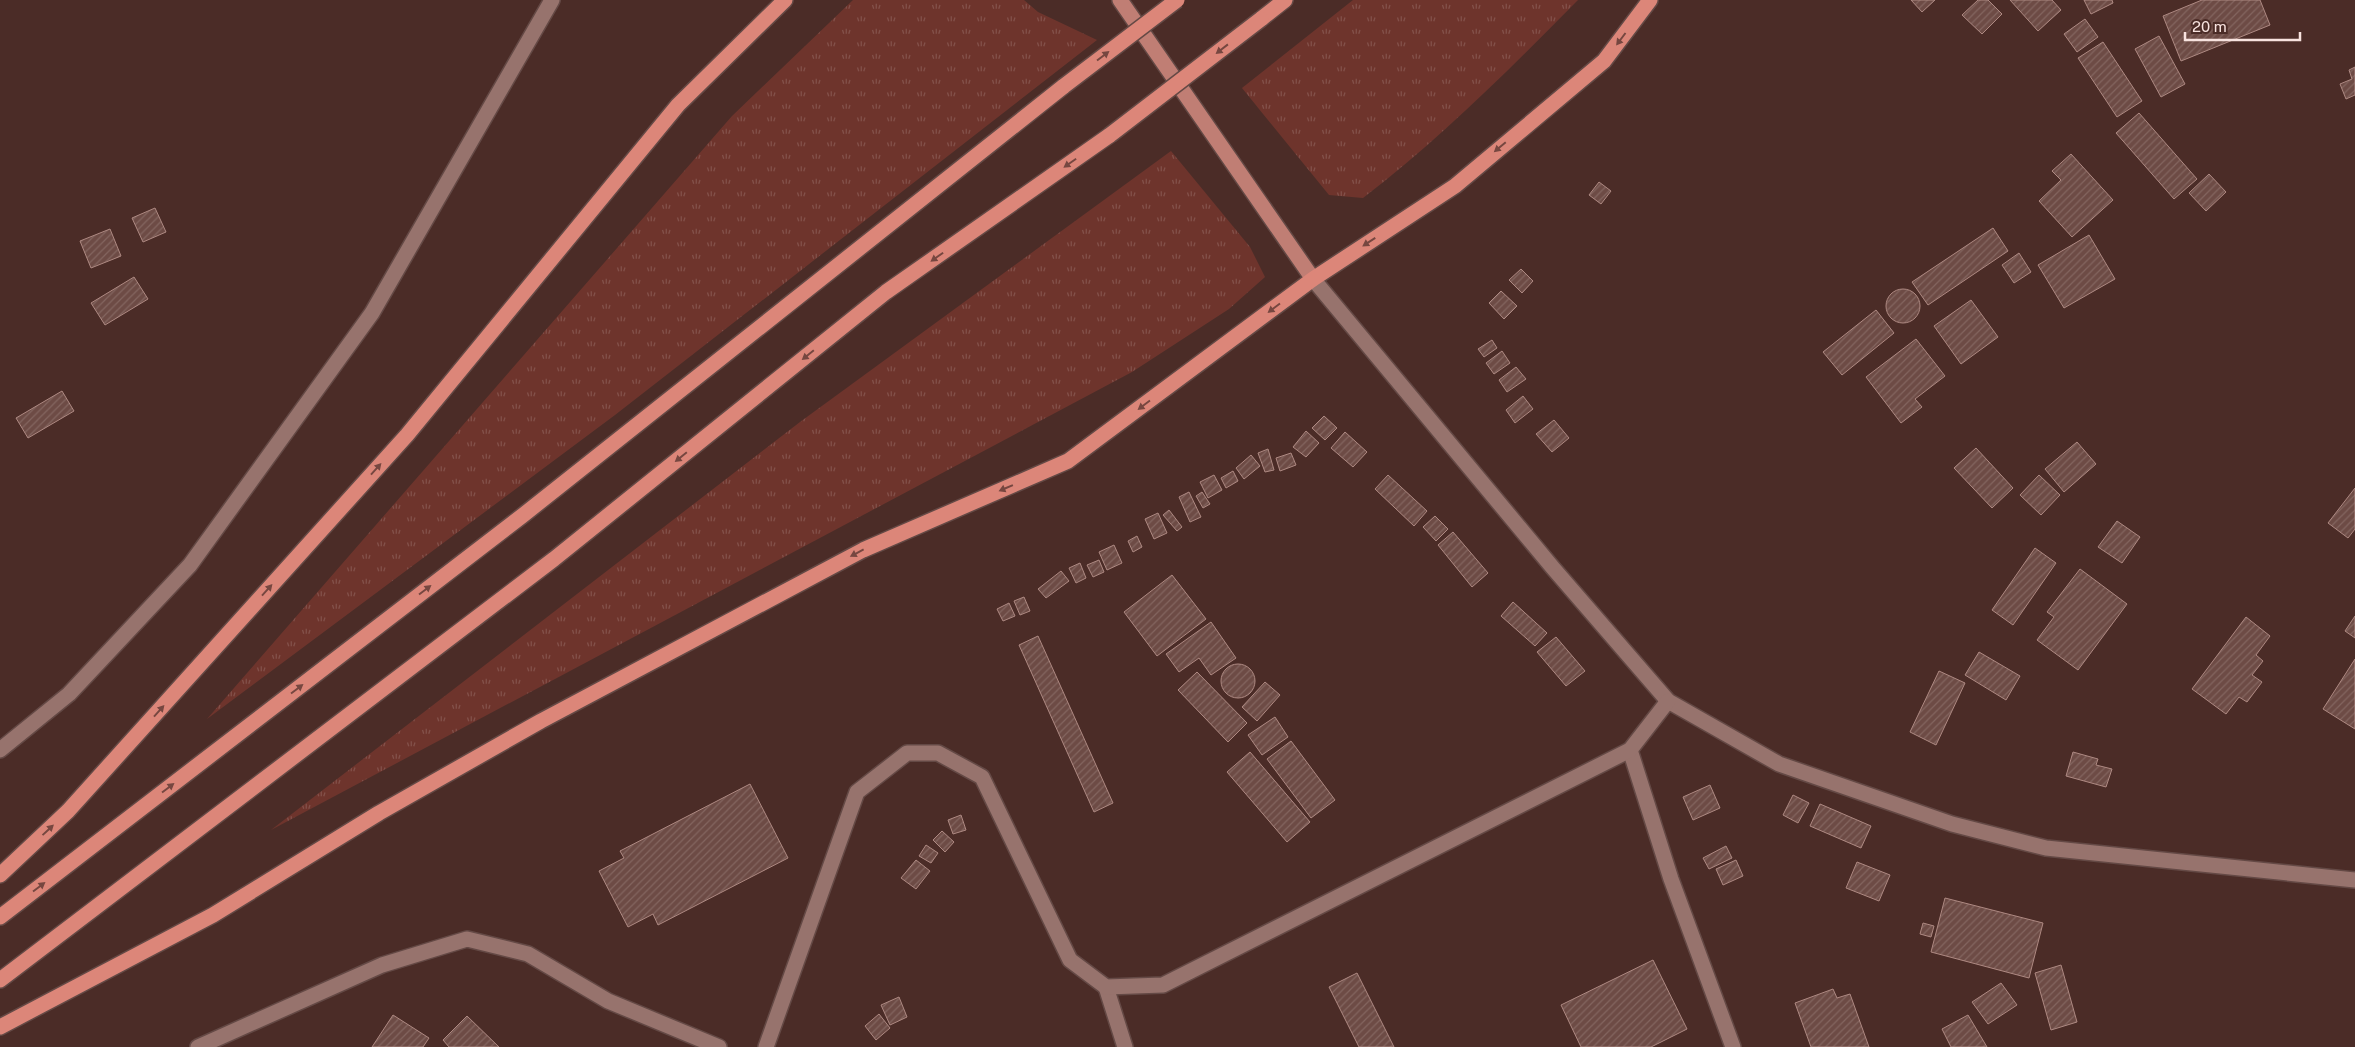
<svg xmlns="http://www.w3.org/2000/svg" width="2355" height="1047" font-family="'Public Sans',sans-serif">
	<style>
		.grass { fill: url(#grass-tufts) }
		.building { fill: url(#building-hatch); stroke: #ae8982 }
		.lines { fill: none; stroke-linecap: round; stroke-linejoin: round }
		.minor-casing { stroke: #644945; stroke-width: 18 }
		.major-casing { stroke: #644945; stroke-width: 18 }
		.highway-casing { stroke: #644945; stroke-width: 18 }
		.minor { stroke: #97736d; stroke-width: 15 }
		.major { stroke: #c07e74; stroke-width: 15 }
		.highway { stroke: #dc8679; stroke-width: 15 }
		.highway-bridge-casing { stroke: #644945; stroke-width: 18; stroke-linecap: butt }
		.highway-bridge { stroke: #dc8679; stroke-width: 15 }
		.oneway { fill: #764740 }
	</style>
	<defs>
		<pattern id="grass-tufts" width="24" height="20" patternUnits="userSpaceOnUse" patternTransform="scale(1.25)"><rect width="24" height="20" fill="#6e342c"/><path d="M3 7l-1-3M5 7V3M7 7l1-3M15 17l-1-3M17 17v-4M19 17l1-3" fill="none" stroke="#83514a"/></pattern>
		<pattern id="building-hatch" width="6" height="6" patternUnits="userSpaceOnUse" patternTransform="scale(1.25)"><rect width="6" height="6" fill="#6d4b45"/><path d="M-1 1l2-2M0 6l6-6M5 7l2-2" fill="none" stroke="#83655f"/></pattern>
	</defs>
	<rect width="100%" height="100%" fill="#4b2c27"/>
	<!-- grass -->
	<g class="grass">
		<polygon points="853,0 1024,0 1038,12 1097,40 615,415 207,719 732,116"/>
		<path d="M 1353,0 L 1578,0 C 1509,70 1441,138 1363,198 L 1329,195 L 1242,88 Z"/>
		<polygon points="1171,151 1250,247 1265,277 1229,309 1132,372 271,830 800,422"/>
	</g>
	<!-- building -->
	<g class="building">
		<polygon points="1911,0 1935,0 1922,12"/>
		<polygon points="1978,0 1988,0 2002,14 1982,34 1962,15"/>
		<polygon points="2010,0 2052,0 2061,10 2038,31"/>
		<polygon points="2084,0 2112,0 2113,3 2091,14"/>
		<polygon points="2202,0 2260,0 2270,25 2181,61 2163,16"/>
		<polygon points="2085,19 2098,37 2077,52 2064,34"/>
		<polygon points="2159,36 2185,84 2161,97 2135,49"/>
		<polygon points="2103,42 2142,101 2117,117 2078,58"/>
		<polygon points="2355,67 2355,95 2346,99 2340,84 2352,79 2349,70"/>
		<polygon points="2139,113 2197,179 2174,199 2116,133"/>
		<polygon points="2071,154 2113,200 2072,237 2039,201 2061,180 2052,171"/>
		<polygon points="2209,174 2226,192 2206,211 2189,193"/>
		<polygon points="1599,182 1611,191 1601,204 1589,195"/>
		<polygon points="155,208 166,232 143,242 132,218"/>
		<polygon points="1993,228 2008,251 1928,305 1912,282"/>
		<polygon points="110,229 121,256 91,268 80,241"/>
		<polygon points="2089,235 2115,279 2064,308 2038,265"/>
		<polygon points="2019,253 2031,272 2014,283 2002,265"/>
		<polygon points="1521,269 1533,281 1522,293 1509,280"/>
		<polygon points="134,277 148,299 105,325 91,303"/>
		<circle cx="1903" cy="306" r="17"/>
		<polygon points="1501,291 1517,306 1504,319 1489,303"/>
		<polygon points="1971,300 1998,337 1961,364 1934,326"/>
		<polygon points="1876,310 1894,333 1842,375 1823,352"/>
		<polygon points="1916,339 1945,376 1915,399 1922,407 1901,423 1866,377"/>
		<polygon points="1492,340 1497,348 1484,357 1478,349"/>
		<polygon points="1502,351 1510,363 1494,374 1486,363"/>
		<polygon points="1516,367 1526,379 1507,392 1499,380"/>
		<polygon points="62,391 74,411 28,438 16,418"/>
		<polygon points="1523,396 1533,409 1515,423 1506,410"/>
		<polygon points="1324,416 1337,428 1325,440 1312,428"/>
		<polygon points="1554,420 1569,438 1552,452 1536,434"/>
		<polygon points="1306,431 1319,443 1306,457 1293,447"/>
		<polygon points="1345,432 1367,452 1353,467 1331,448"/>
		<polygon points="2077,442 2096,464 2064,492 2045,469"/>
		<polygon points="1976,448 2013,488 1992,508 1954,468"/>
		<polygon points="1268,449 1274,470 1265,472 1258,453"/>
		<polygon points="1291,453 1296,465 1280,471 1276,458"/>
		<polygon points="1251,455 1260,466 1244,479 1236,468"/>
		<polygon points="1233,471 1238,481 1226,488 1221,478"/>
		<polygon points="1214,475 1222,490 1208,498 1200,482"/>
		<polygon points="1388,475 1427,511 1414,526 1375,489"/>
		<polygon points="2039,475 2060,495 2041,515 2020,495"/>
		<polygon points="2355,488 2355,529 2348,538 2328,523"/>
		<polygon points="1189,492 1201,517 1190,522 1179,497"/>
		<polygon points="1202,492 1210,504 1203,508 1196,496"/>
		<polygon points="1169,510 1182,527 1177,531 1163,515"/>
		<polygon points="1158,513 1167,533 1154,539 1145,519"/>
		<polygon points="1435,516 1448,529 1436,541 1423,527"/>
		<polygon points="2117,521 2140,537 2122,563 2098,547"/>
		<polygon points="1453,532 1488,573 1472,587 1438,545"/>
		<polygon points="1137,536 1142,547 1133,552 1128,541"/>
		<polygon points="1114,545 1122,563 1107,570 1099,552"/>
		<polygon points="2035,548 2056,563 2013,625 1992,610"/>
		<polygon points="1099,560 1104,572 1093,577 1087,565"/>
		<polygon points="1080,563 1086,578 1076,583 1069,568"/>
		<polygon points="2080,569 2127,604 2078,670 2037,640 2054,617 2047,612"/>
		<polygon points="1061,571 1069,581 1046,598 1038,589"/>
		<polygon points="1172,575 1206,619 1157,656 1124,612"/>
		<polygon points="1024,597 1030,611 1020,615 1014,601"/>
		<polygon points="1513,602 1547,633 1535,646 1501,616"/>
		<polygon points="1009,603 1015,616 1003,621 997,609"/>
		<polygon points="2355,616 2355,638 2345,631"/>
		<polygon points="2246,617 2270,636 2256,655 2263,661 2252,675 2262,682 2247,702 2239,697 2226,714 2192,689"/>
		<polygon points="1211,622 1236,658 1211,675 1199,658 1179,672 1166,654"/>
		<polygon points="1038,636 1113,803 1094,812 1019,645"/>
		<polygon points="1556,637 1585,671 1566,686 1537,652"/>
		<polygon points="1979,652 2020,676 2006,700 1965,675"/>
		<polygon points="2355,659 2355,729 2323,709"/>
		<circle cx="1238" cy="681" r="17"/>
		<polygon points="1939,671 1965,683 1936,745 1910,732"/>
		<polygon points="1197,672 1247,723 1228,742 1178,690"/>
		<polygon points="1265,682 1280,695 1257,721 1242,707"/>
		<polygon points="1275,717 1288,737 1262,755 1248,735"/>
		<polygon points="1291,741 1335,800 1311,818 1267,759"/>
		<polygon points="1250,752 1310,822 1287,842 1227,772"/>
		<polygon points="2073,752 2098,759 2096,765 2112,769 2106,787 2066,776"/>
		<polygon points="750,784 788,858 658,925 653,914 628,927 599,871 624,858 620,851"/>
		<polygon points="1710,785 1720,808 1693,820 1683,797"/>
		<polygon points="1793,795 1809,803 1798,823 1783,815"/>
		<polygon points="1820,804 1871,826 1861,848 1810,826"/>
		<polygon points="961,815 966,830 953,834 948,820"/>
		<polygon points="942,831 954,842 945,852 933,840"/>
		<polygon points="926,845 938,853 931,863 919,856"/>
		<polygon points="1726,846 1732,858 1709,869 1703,858"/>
		<polygon points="916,860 930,871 916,889 901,878"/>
		<polygon points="1736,860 1743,876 1723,885 1716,869"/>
		<polygon points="1857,862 1890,875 1879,901 1846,888"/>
		<polygon points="1945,898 2043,923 2029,978 1931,952"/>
		<polygon points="1923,923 1934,926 1931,937 1920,934"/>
		<polygon points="1653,960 1687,1029 1651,1047 1581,1047 1561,1005"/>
		<polygon points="2061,965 2077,1022 2051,1030 2035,973"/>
		<polygon points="1357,973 1394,1047 1359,1047 1329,987"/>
		<polygon points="2001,983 2017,1005 1988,1024 1972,1002"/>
		<polygon points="1833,989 1837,998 1850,994 1869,1047 1811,1047 1795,1003"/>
		<polygon points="899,997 907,1017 890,1025 881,1005"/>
		<polygon points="879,1014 890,1028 876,1040 865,1026"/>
		<polygon points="393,1015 429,1038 423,1047 372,1047"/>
		<polygon points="1968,1015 1987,1047 1951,1047 1942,1029"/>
		<polygon points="467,1016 499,1047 449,1047 443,1040"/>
	</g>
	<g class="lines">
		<defs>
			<g id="minor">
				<polyline points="1313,279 1553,568 1668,701 1779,764 1952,824 2046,848 2355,880"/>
				<polyline points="0,750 69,694 190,565 372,313 552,0"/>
				<polyline points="1630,750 1671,879 1733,1047"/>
				<polyline points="1106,987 1125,1047"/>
				<polyline points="198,1047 382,965 467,939 528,954 608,1001 719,1047"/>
				<polyline points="766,1047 857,792 907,753 938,753 982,777 1070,960 1106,987 1163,985 1630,750 1668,701"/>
			</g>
			<polyline id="major" points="1120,0 1313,279"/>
			<g id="highway">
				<polyline points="1261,19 1285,0"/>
				<polyline points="0,875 68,811 407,435 678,105 785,0"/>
				<polyline points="0,917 522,516 1064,86"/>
				<polyline points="0,980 554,559 886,292 1110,135"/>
				<polyline points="0,1027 213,915 379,813 541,721 863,550 1068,461 1313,279 1455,186 1604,61 1650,0"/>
			</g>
		</defs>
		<!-- minor casing -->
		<use href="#minor" class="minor-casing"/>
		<!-- major casing -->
		<use href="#major" class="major-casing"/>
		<!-- highway casing -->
		<use href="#highway" class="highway-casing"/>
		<!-- minor -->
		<use href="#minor" class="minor"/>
		<!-- major -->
		<use href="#major" class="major"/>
		<!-- highway -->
		<use href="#highway" class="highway"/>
		<defs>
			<g id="highway-bridge">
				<polyline points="1064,86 1177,0"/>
				<polyline points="1110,135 1261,19"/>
			</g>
		</defs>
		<!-- highway-bridge casing -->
		<use href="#highway-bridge" class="highway-bridge-casing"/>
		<!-- highway-bridge -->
		<use href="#highway-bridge" class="highway-bridge"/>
	</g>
	<!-- one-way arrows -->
	<defs><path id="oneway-solid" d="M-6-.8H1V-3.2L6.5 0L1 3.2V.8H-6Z" transform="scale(1.25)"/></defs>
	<g class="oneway">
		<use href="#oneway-solid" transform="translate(1621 39) rotate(127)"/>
		<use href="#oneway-solid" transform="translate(1222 49) rotate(142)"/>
		<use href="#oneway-solid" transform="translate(1103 56) rotate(-37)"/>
		<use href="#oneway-solid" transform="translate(1500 147) rotate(140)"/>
		<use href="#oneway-solid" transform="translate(1070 163) rotate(145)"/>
		<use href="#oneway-solid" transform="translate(1369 242) rotate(147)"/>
		<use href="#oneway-solid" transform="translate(937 257) rotate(145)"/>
		<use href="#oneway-solid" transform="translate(1274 308) rotate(143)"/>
		<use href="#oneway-solid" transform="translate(808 355) rotate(141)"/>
		<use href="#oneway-solid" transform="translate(1144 405) rotate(143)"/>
		<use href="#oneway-solid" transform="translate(681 457) rotate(141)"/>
		<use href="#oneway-solid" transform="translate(376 469) rotate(-48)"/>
		<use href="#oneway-solid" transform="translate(1006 488) rotate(157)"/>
		<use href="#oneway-solid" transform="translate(857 553) rotate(152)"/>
		<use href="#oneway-solid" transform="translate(267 590) rotate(-48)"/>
		<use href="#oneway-solid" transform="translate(425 590) rotate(-37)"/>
		<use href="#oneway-solid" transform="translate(297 689) rotate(-37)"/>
		<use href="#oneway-solid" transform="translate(159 711) rotate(-48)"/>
		<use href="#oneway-solid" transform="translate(168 788) rotate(-37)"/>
		<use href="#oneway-solid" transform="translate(48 830) rotate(-43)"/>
		<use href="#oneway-solid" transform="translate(39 887) rotate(-37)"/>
	</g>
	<!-- scale -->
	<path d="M2185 32v8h115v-8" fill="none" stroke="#f8e3df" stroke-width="2.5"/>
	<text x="2192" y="32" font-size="15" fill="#f8e3df" stroke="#4b2c27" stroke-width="4" paint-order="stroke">20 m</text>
</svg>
